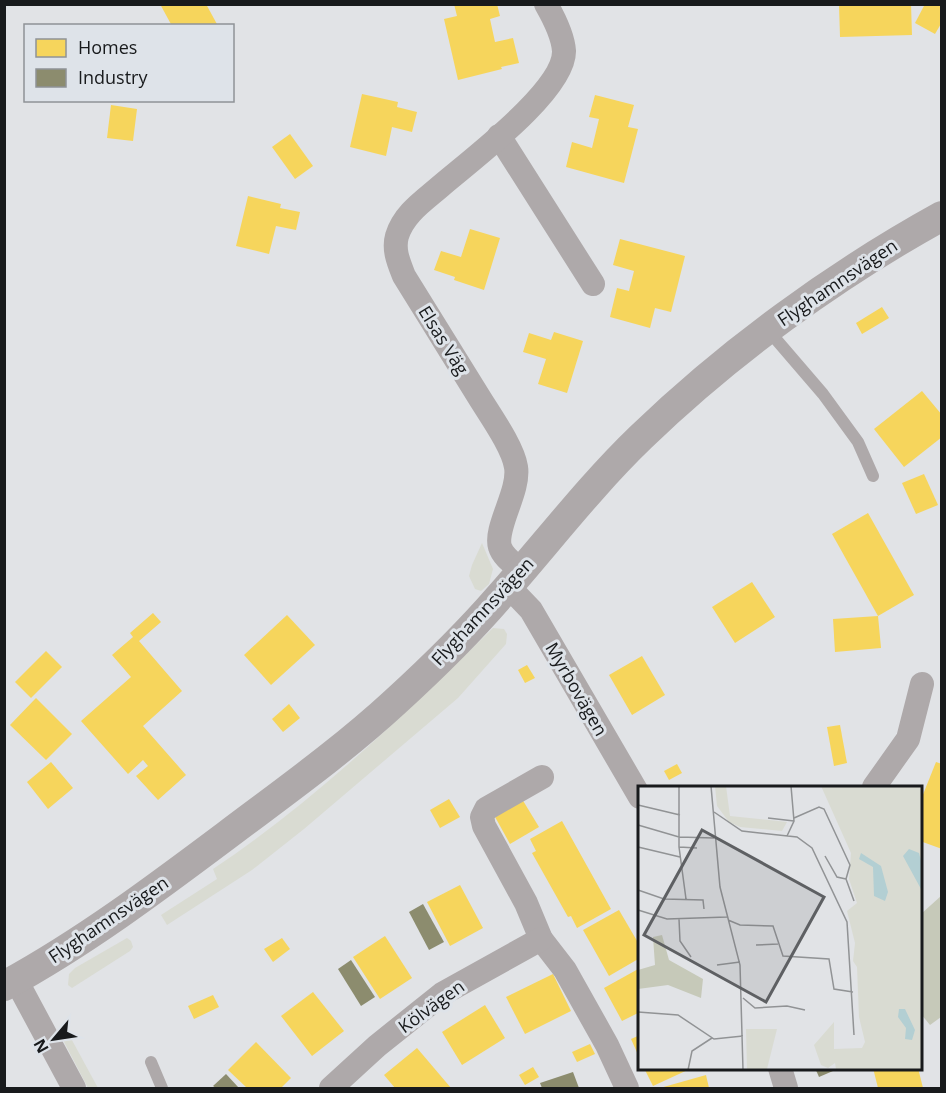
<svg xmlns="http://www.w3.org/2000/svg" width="946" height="1093" font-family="'Open Sans',sans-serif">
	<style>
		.green { fill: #d9dbd2 }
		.forest { fill: #c6c9b9 }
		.homes { fill: #f6d55c }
		.industry { fill: #8c8c6e }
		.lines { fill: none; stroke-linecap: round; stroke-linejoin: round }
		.service { stroke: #aea9aa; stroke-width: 12 }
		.minor { stroke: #aea9aa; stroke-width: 24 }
		.tertiary { stroke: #aea9aa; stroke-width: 30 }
		.labels { text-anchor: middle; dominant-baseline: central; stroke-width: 6; stroke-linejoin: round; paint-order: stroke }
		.street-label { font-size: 18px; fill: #181a1c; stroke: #dee3e9 }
		.inset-road { fill: none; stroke: #919395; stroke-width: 1.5 }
		.view { fill: #5e6063; fill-opacity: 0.15; stroke: #5e6063; stroke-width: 3 }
		.inset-edge { fill: none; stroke: #181a1c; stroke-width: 3 }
	</style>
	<rect width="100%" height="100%" fill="#e1e3e6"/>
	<!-- green -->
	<g class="green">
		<polygon points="482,543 493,569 489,584 481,591 475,589 469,576 472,565"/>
		<path d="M 493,628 L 504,629 L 507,634 L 506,644 L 458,698 L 304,829 L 252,870 L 167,925 L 161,915 L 217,879 L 213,869 C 315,801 405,714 493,628 Z"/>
		<polygon points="127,938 131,941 133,947 130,951 72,988 68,985 69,974 75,968"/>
		<polygon points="67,1031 98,1088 88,1088 62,1038 62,1032"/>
	</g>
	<!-- forest -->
	<polygon class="forest" points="941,896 941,1017 930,1025 921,1014 921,914"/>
	<!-- homes -->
	<g class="homes">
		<polygon points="160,4 206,4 218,26 172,26"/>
		<polygon points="454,4 497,4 500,16 490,19 495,42 513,38 519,63 501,67 502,69 458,80 444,19 457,16"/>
		<polygon points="839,4 911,4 912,35 840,37"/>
		<polygon points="925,4 942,4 942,22 935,34 915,23"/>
		<polygon points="362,94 398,102 397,107 417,112 412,132 392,127 386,156 350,147"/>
		<polygon points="595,95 634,105 628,127 638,129 624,183 566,167 572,142 592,148 599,119 589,117"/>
		<polygon points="111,105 137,109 133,141 107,138"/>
		<polygon points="290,134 313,166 295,179 272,147"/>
		<polygon points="248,196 281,204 280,208 300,212 296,230 276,226 269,254 236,246"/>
		<polygon points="470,229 500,238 484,290 454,280 455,277 434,270 441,251 461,257"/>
		<polygon points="620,239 685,256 671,312 655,308 650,328 610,317 617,288 629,291 634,271 613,265"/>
		<polygon points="882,307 889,318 862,334 856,323"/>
		<polygon points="554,332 583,341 567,393 538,384 546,359 523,352 529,333 551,340"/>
		<polygon points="922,391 942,415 942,437 904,467 874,429"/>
		<polygon points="924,474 938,505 916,514 902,483"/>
		<polygon points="868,513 914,595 878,616 832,534"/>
		<polygon points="752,582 775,617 735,643 712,607"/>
		<polygon points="153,613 161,622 139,641 182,691 143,726 186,775 158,800 136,776 148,766 143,760 128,774 81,721 131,677 112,655 133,637 130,633"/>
		<polygon points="287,615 315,645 271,685 244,655"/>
		<polygon points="878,616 881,648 835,652 833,619"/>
		<polygon points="46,651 62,667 31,698 15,682"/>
		<polygon points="642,656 665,695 632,715 609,675"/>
		<polygon points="527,665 535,678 525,683 518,670"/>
		<polygon points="36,698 72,734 46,760 10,725"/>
		<polygon points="289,704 300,718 283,732 272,719"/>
		<polygon points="840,725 847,763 834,766 827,727"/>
		<polygon points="51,762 73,788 48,809 27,782"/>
		<polygon points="936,762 942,764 942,849 920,841 920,802"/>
		<polygon points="677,764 682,773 669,780 664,771"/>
		<polygon points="449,799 460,817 440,828 430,810"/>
		<polygon points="522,799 539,827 510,844 494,815"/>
		<polygon points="562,821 611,909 577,928 571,916 568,917 532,853 536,851 530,839"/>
		<polygon points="460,885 483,928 450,946 427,902"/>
		<polygon points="619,910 640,946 640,958 609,976 583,930"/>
		<polygon points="385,936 412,978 380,999 353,957"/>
		<polygon points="282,938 290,949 273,962 264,949"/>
		<polygon points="640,968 640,1012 622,1021 604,988"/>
		<polygon points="553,974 571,1011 525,1034 506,997"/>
		<polygon points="313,992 344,1031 312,1056 281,1016"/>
		<polygon points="213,995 219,1007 194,1019 188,1006"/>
		<polygon points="485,1005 505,1038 462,1065 442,1032"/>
		<polygon points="640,1035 640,1059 631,1039"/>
		<polygon points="256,1042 291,1078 281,1088 247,1088 228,1070"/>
		<polygon points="590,1044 595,1054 577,1062 572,1052"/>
		<polygon points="417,1048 451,1088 395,1088 384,1075"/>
		<polygon points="533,1067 539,1077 525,1085 519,1075"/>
		<polygon points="644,1068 692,1068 653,1086"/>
		<polygon points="873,1068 918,1068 923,1088 878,1088"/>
		<polygon points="706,1075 709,1088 660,1088"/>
	</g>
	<!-- industry -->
	<g class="industry">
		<polygon points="423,904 444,942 429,950 409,912"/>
		<polygon points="351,960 375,997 361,1006 338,969"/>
		<polygon points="815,1068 840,1068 819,1077"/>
		<polygon points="573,1072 579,1088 542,1088 540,1083"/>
		<polygon points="226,1074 239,1088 216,1088 213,1086"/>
	</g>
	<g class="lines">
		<!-- service -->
		<g class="service">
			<polyline points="768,330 823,394 858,442 873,476"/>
			<polyline points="151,1062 162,1088"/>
		</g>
		<!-- minor -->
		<g class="minor">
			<polyline points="499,136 593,284"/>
			<path d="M 522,571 C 514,564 503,557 500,547 C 494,528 520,491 516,467 C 513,447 490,415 479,397 C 454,357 429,316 404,276 C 399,263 393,250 397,236 C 404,213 425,200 442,185 C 471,160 565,90 564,51 C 563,35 554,18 546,4"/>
			<polyline points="508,586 531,610 640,797"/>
			<polyline points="542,777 486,809 482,817 484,826 526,903 541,939 565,970 607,1045 627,1088"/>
			<polyline points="874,787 908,739 922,684"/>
			<polyline points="16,980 74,1088"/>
			<polyline points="780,1068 786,1088"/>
			<polyline points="331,1088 377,1046 442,994 541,939"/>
		</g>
		<!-- tertiary -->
		<path class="tertiary" d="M 4,986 C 83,943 155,889 227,835 C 284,792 343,750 395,702 C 431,669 467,634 499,597 C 546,544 590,486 641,437 C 729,352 835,275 942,216"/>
	</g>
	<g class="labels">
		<!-- street labels -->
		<g class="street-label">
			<text transform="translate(837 282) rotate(-34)">Flyghamnsvägen</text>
			<text transform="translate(444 340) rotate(58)">Elsas Väg</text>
			<text transform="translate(482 611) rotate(-47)">Flyghamnsvägen</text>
			<text transform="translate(577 689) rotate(60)">Myrbovägen</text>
			<text transform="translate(108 919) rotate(-34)">Flyghamnsvägen</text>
			<text transform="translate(431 1006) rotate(-36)">Kölvägen</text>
		</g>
	</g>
	<!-- overview -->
	<g transform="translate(638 786)">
		<rect width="284" height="284" fill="#e1e3e6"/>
		<path d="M 77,0 L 88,0 L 92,30 L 149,36 L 144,45 L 102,41 L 91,36 L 79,20 ZM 183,0 L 280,0 L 284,4 L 283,283 L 198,283 L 197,277 L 190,282 L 183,279 L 176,259 L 196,236 L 196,263 L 224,262 L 227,256 L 221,231 L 219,181 L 215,175 L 217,157 L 209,125 L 219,117 L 211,93 L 213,67 ZM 108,243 L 139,243 L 129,283 L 109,283 Z" fill="#d9dbd2"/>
		<path d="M 24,149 L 31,174 L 65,193 L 63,212 L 30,199 L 0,203 L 0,184 L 17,179 L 15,151 Z" fill="#c6c9b9"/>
		<path d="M 271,63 L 281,67 L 283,75 L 283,103 L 265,70 ZM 223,67 L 243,80 L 250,106 L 247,115 L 236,110 L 235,81 L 221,73 ZM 261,223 L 267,223 L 277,244 L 274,254 L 267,253 L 268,242 L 260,231 Z" fill="#b3cfd3"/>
		<path class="inset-road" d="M 41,0 L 41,61 L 48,113M 73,0 L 82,101 L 102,179 L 105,284M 0,19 L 42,29M 76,26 L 104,45 L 159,51 L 174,62 L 209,136 L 216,249M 130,32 L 156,35M 156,32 L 181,21 L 186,23 L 212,79 L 208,93 L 216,115M 0,39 L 41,51 L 76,52M 149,50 L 156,35 L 153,0M 0,61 L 42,71M 41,61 L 59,62M 187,70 L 199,91 L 208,93M 0,104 L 26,113 L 65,114 L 66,123M 0,124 L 29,133 L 89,131M 41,133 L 42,155 L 53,171M 90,134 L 102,139 L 135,140 L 145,170 L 191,173 L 196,203 L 215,206M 118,159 L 140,158M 79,179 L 102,176M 105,212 L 117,222 L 149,220 L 167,224M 0,226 L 40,229 L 76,253 L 105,250M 50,284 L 54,265 L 74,252"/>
		<path class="view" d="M 64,44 L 186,111 L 128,216 L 6,149 Z"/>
		<rect width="284" height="284" class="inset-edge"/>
	</g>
	<!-- border -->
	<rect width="946" height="1093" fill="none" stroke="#181a1c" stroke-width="12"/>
	<!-- legend -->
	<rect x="24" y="24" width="210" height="78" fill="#dee3e9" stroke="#8f9397" stroke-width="1.5"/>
	<rect x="36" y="39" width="30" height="18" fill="#f6d55c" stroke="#8f9397" stroke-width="1.5"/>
	<text x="78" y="54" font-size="18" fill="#181a1c">Homes</text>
	<rect x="36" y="69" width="30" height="18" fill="#8c8c6e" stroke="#8f9397" stroke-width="1.5"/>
	<text x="78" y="84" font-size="18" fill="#181a1c">Industry</text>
	<!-- north arrow -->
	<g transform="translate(54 1039) rotate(241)" stroke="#dee3e9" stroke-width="4.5" paint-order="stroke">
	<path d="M0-4.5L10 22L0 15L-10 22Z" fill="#181a1c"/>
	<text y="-9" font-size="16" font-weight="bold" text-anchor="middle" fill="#181a1c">N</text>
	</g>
</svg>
